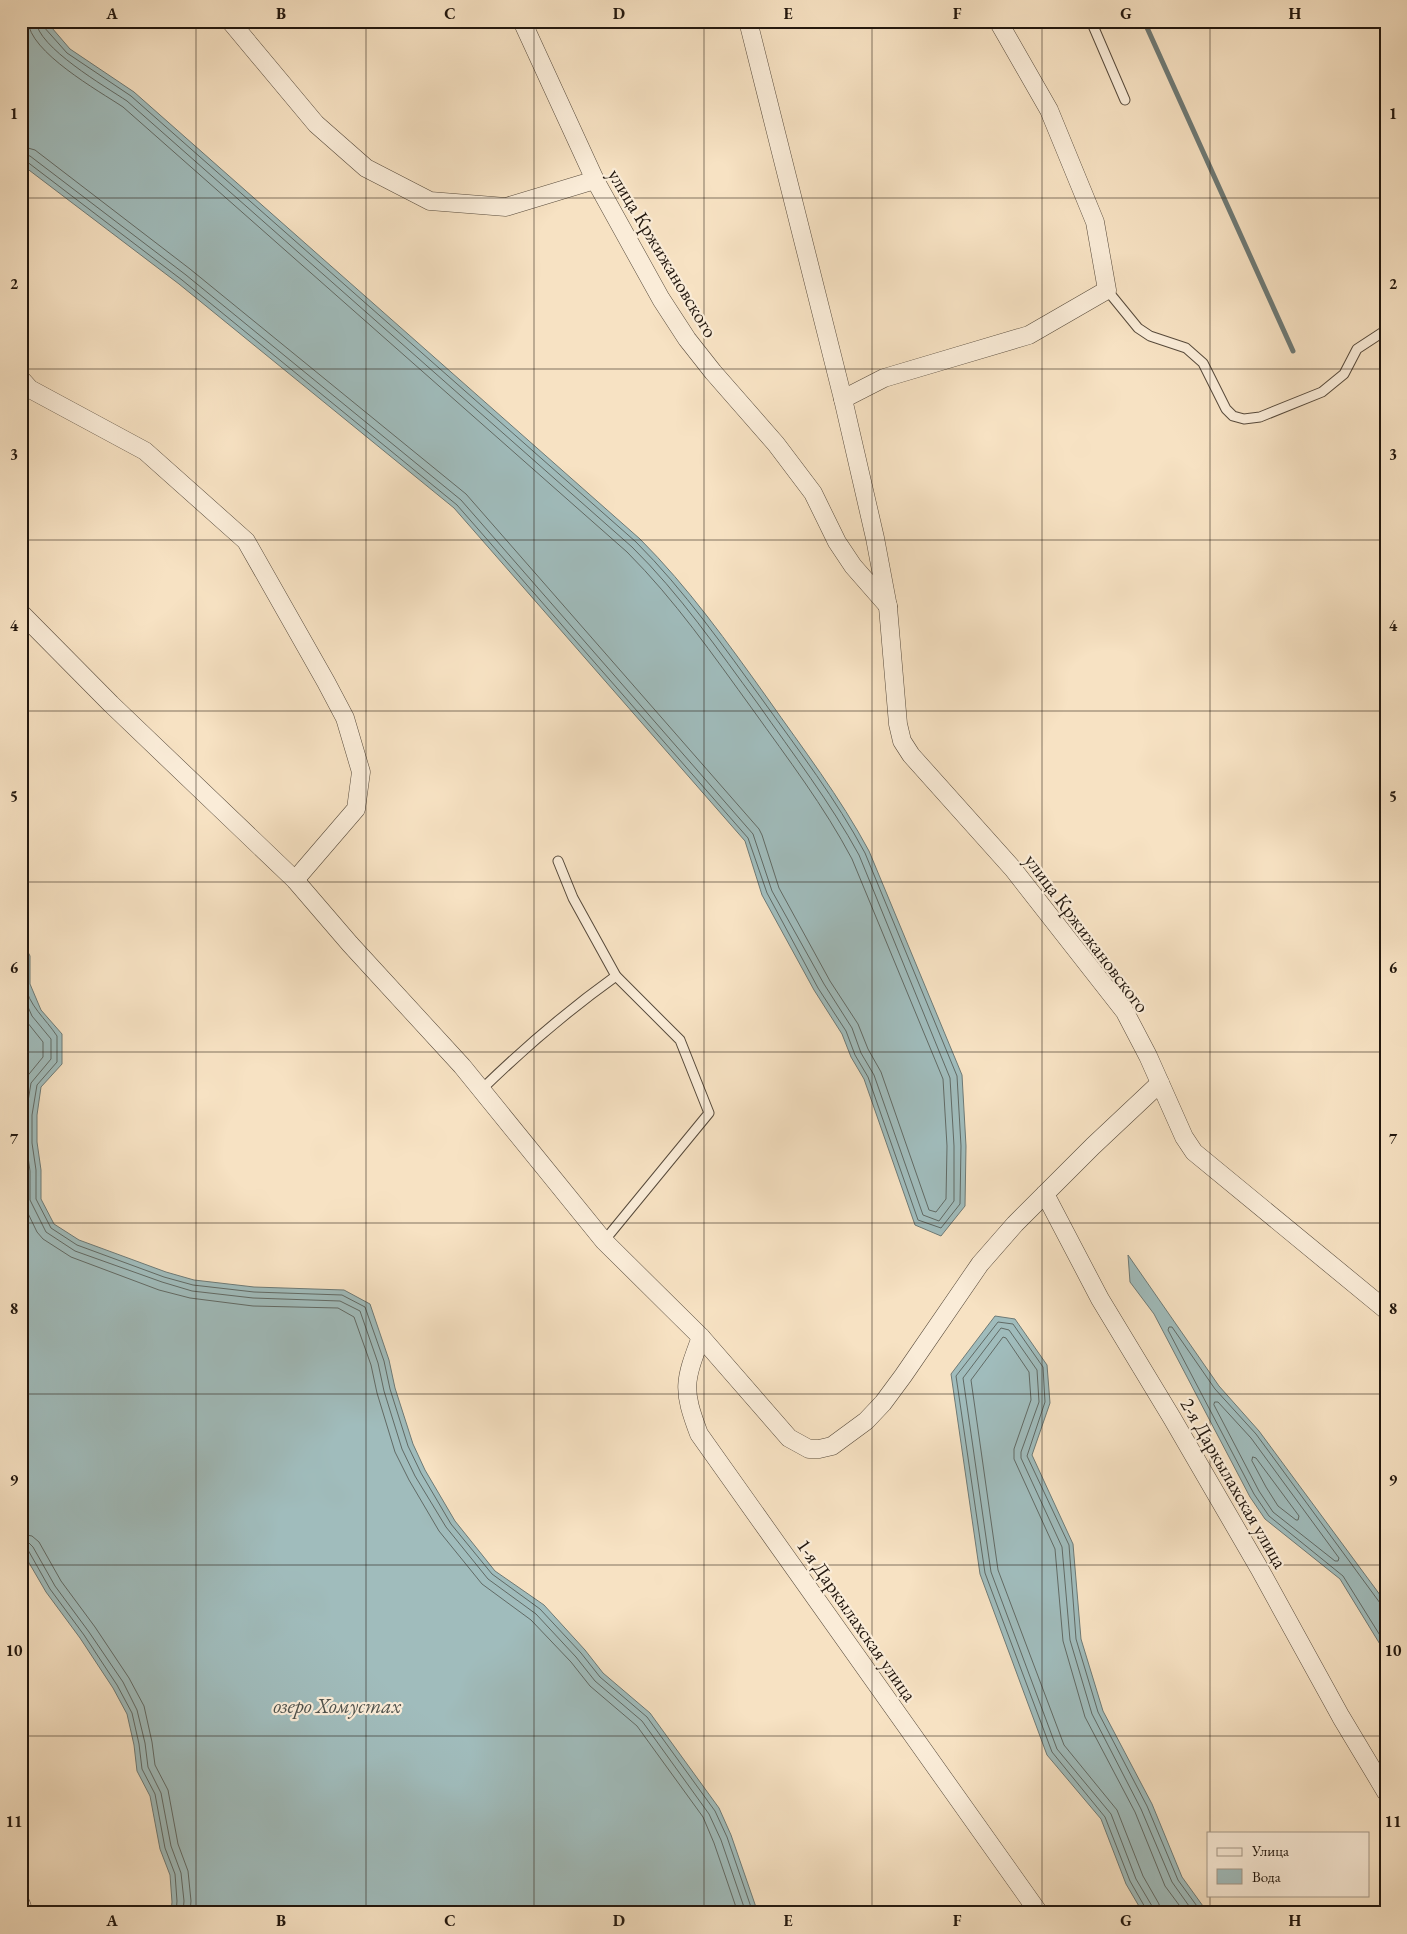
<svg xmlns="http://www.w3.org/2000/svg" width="1407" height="1934" font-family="'EB Garamond',serif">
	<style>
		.water { fill: #a0bcbc; stroke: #6e7a76 }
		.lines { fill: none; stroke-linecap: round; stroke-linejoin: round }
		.shore { stroke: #616a65; stroke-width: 1 }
		.stream { stroke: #6e7a76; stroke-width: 5 }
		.lane-casing { stroke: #574a3b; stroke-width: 11 }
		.street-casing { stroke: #574a3b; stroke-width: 19 }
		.lane { stroke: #faecd8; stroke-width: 9 }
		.street { stroke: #faecd8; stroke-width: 18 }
		.grid { fill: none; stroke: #22170e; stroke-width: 1; stroke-opacity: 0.55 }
		.labels { text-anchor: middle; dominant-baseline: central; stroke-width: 4.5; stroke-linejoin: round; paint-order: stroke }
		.street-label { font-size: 20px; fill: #22170e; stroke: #faecd8 }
		.water-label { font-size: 21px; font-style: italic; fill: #4e514b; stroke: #faecd8 }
		.neatline { fill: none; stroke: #22170e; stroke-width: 2 }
		.grid-label { font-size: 16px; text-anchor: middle; font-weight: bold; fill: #22170e }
	</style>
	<rect width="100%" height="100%" fill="#f7e2c3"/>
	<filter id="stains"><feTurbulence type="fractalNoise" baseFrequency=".004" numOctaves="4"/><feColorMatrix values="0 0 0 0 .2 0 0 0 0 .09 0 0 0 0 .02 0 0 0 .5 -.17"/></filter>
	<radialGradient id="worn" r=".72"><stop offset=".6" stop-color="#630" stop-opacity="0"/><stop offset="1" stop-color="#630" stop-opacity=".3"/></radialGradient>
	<!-- water -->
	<g class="water">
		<path d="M 21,21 L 46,21 L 70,49 L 134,92 L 640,539 C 688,587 728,643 768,699 C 803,749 840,797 869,851 L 962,1075 L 966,1146 L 965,1206 L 941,1236 L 915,1225 L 864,1079 L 851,1057 L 842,1034 L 814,990 L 762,895 L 745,841 L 454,508 L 179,284 L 21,164 Z"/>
		<polygon points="21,938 30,956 30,984 41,1010 62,1034 62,1064 41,1087 37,1115 37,1142 41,1170 41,1199 54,1224 79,1240 166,1272 194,1280 254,1287 344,1290 370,1304 389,1360 395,1388 413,1444 425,1470 455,1521 495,1571 544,1605 585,1650 603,1673 650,1713 719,1808 731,1835 758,1913 171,1913 172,1902 170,1875 160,1849 150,1796 137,1771 134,1745 127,1714 113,1688 80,1638 46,1592 21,1549"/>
		<polygon points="1128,1255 1219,1386 1259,1431 1386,1603 1386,1654 1340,1579 1265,1519 1250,1497 1154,1314 1130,1282"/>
		<polygon points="995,1316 1015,1319 1047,1365 1050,1403 1032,1455 1073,1544 1081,1639 1103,1711 1152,1804 1182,1877 1208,1913 1143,1913 1126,1884 1101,1819 1047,1755 980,1574 951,1374"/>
	</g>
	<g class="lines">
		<!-- shore -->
		<g class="shore">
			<path d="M 21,146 L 35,150 L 190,269 L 466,494 L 759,829 L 762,835 L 779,888 L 830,981 L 858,1024 L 868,1049 L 881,1072 L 929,1210 L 936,1212 L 946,1199 L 947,1146 L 943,1079 L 852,859 C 824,806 788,759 753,710 C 713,655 675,600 627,552 L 123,107 C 99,91 29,52 28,21"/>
			<path d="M 21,154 L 30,156 L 186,275 L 461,500 L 753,834 L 772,891 L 824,984 L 852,1028 L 861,1053 L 874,1075 L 923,1215 L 939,1221 L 954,1201 L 954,1146 L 950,1078 L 859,855 C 830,802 793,754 758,704 C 718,650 680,594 632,547 L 127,101 C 106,87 37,47 36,21"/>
			<path d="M 21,160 L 26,161 L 182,280 L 457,505 L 748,838 L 767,893 L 818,988 L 846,1031 L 855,1055 L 868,1077 L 918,1220 L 941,1228 L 960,1204 L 961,1146 L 957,1076 L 865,853 C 836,799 799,751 764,702 C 724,647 685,591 636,542 L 131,96 L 67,53 L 43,26 L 42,21"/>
			<path d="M 21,949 C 27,961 24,971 25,984 C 28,1005 46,1019 57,1036 L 57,1062 L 37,1085 L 32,1115 L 32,1143 L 36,1170 L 36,1199 L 51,1228 L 77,1245 L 164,1277 L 193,1285 L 254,1292 L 342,1295 L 365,1307 L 384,1361 L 390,1389 L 408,1446 L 421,1473 L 451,1524 L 492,1574 L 540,1609 L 581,1653 L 600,1677 L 647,1717 L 715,1811 L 727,1837 L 753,1913"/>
			<polyline points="21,991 32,1016 51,1039 51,1059 31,1083 26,1114 26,1143 30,1171 30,1200 46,1232 75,1251 162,1282 192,1291 253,1298 340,1301 360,1311 378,1363 384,1391 402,1449 415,1476 446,1527 488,1579 536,1614 576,1657 595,1681 642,1721 709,1814 721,1840 746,1913"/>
			<polyline points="21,1011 27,1022 43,1042 43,1057 25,1079 21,1094"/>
			<polyline points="21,1163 23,1203 37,1232 43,1239 71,1257 159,1290 190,1298 253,1306 338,1308 354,1317 371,1365 377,1393 395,1452 409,1480 439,1531 482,1584 531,1620 571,1662 590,1686 637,1726 703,1817 714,1843 738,1913"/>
			<polygon points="1215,1402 1218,1402 1251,1438 1339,1558 1338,1561 1335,1561 1273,1512 1259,1491 1214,1405"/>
			<polygon points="1253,1457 1256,1458 1299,1516 1298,1520 1296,1520 1278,1506 1266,1487 1252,1461"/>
			<polyline points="21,1534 32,1536 39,1542 61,1581 95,1627 129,1678 144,1706 152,1742 155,1765 168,1790 178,1844 188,1871 191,1901 190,1913"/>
			<polyline points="21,1541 28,1542 33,1547 55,1586 89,1632 123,1682 137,1710 145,1743 148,1767 161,1793 171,1846 181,1873 184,1901 183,1913"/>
			<polyline points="21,1547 28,1550 50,1589 84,1635 117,1685 132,1713 139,1744 142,1769 155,1794 165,1848 175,1874 177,1901 176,1913"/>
			<polyline points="1386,1605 1380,1603 1256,1434 1215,1389 1172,1327 1169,1327 1168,1330 1254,1494 1269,1516 1343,1576 1386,1645"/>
			<polyline points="1147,1913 1146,1909 1130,1881 1105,1817 1052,1752 985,1573 956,1376 998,1322 1013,1324 1043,1367 1045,1402 1027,1456 1069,1545 1076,1639 1098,1712 1147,1806 1178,1880 1202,1913"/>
			<polyline points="1153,1913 1152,1906 1136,1879 1111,1814 1057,1749 991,1572 963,1378 1001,1328 1009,1330 1037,1370 1039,1402 1021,1452 1021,1458 1062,1547 1070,1640 1092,1714 1141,1809 1172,1882 1194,1913"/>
			<polyline points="1160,1913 1159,1904 1143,1876 1117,1810 1064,1745 998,1570 971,1380 1003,1337 1006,1338 1029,1372 1031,1400 1014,1449 1014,1459 1055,1549 1063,1641 1085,1717 1135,1812 1165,1886 1185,1913"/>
		</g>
		<!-- stream -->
		<polyline class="stream" points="1144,21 1293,351"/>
		<defs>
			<g id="lane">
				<polyline points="1091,21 1125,100"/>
				<polyline points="1107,290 1138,328 1150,336 1186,348 1203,363 1226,409 1233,416 1244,419 1260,417 1322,392 1344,374 1357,349 1386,330"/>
				<polyline points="558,861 573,898 616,976 680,1040 709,1113 604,1241"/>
				<path d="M 481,1090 C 522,1050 570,1009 616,976"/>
			</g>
			<g id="street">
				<polyline points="230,21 316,124 366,168 430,201 506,207 595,180"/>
				<polyline points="522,21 595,180 661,299 687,339 713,372 776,444 813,493 837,542 853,566 888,606"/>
				<polyline points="748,21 843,399 875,538 888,607 898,724 902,741 911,755 1013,869 1125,1012 1148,1056 1184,1137 1194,1152 1386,1310"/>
				<polyline points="21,379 30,389 145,451 246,541 326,682 345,718 361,772 356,809 295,880"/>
				<polyline points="843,399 884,378 1029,335 1107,290 1095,222 1049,110 998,21"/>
				<polyline points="21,613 111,704 295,880 350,944 462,1066 604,1241 701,1337 789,1438 809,1449 819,1449 832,1446 866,1421 883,1403 903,1376 980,1264 1015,1224 1093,1146 1160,1083"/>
				<polyline points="1045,1194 1100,1299 1172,1418 1259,1568 1341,1717 1386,1792"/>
				<path d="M 701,1337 C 684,1382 682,1389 699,1434 L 1039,1913"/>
				<polyline points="21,1904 24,1913"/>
			</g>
		</defs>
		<!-- lane casing -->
		<use href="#lane" class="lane-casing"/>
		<!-- street casing -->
		<use href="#street" class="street-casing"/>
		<!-- lane -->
		<use href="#lane" class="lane"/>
		<!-- street -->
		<use href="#street" class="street"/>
	</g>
	<!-- grid -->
	<path class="grid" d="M 196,21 L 196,1913M 366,21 L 366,1913M 534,21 L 534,1913M 704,21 L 704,1913M 872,21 L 872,1913M 1042,21 L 1042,1913M 1210,21 L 1210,1833M 21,198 L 1386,198M 21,369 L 1386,369M 21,540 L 1386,540M 21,711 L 1386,711M 21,882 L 1386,882M 21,1052 L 1386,1052M 21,1223 L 1386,1223M 21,1394 L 1386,1394M 21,1565 L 1386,1565M 21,1736 L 1386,1736M 1210,1895 L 1210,1913"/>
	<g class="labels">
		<!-- street labels -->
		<g class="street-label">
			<text transform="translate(663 253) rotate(59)">улица Кржижановского</text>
			<text transform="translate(1087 933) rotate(53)">улица Кржижановского</text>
			<text transform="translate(1234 1483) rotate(60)">2-я Даркылахская улица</text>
			<text transform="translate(857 1620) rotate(55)">1-я Даркылахская улица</text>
		</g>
		<!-- water labels -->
		<g class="water-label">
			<text x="337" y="1705">озеро Хомустах</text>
		</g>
	</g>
	<!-- margin -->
	<rect width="1407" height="1934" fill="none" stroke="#f7e2c3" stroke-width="55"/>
	<!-- legend -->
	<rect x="1207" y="1832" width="162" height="65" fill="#faecd8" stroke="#a49787"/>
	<rect x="1217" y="1848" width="25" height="8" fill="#faecd8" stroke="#a49787"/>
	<text x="1252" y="1856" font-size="15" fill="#22170e">Улица</text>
	<rect x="1217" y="1869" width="25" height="15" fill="#a0bcbc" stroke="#a49787"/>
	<text x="1252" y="1882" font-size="15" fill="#22170e">Вода</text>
	<rect x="28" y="28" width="1352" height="1878" class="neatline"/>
	<g class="grid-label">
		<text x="112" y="19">A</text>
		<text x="281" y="19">B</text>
		<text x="450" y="19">C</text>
		<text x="619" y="19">D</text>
		<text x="788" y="19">E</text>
		<text x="957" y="19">F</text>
		<text x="1126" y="19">G</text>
		<text x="1295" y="19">H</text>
		<text x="14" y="119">1</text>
		<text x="1393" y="119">1</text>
		<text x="14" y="289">2</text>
		<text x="1393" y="289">2</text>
		<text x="14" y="460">3</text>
		<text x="1393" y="460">3</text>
		<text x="14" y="631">4</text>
		<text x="1393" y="631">4</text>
		<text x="14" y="802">5</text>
		<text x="1393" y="802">5</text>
		<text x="14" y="973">6</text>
		<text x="1393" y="973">6</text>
		<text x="14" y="1144">7</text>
		<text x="1393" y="1144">7</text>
		<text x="14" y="1314">8</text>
		<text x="1393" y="1314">8</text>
		<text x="14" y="1485">9</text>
		<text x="1393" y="1485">9</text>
		<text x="14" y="1656">10</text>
		<text x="1393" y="1656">10</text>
		<text x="14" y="1827">11</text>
		<text x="1393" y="1827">11</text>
		<text x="112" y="1926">A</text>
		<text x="281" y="1926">B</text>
		<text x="450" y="1926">C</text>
		<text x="619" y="1926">D</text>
		<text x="788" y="1926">E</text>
		<text x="957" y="1926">F</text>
		<text x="1126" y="1926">G</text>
		<text x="1295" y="1926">H</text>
	</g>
	<rect width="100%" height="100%" filter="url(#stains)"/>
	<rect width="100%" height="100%" fill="url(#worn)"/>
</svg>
